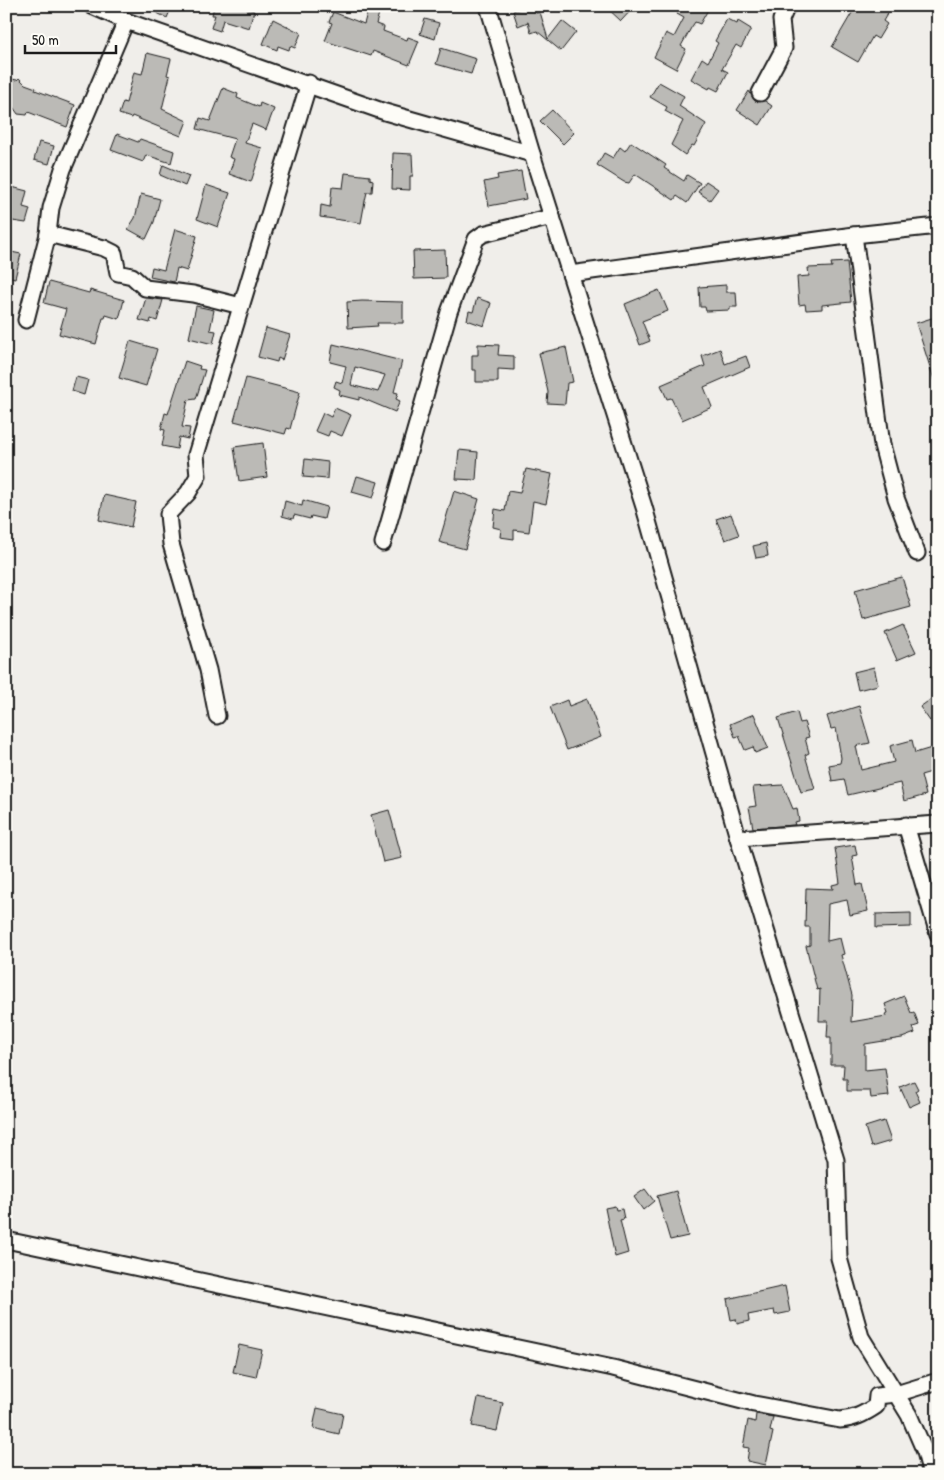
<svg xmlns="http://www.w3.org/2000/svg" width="944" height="1480" font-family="'Patrick Hand',sans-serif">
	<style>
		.building { fill: #bbbab6; stroke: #1c1c1c; fill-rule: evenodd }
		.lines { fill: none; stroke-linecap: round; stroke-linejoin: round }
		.minor-casing { stroke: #1c1c1c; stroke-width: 19 }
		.minor { stroke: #fdfcf7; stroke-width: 15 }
	</style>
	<rect width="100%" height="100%" fill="#f0eeea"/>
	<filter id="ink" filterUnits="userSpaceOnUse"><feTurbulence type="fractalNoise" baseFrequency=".02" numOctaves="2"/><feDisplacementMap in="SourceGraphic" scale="10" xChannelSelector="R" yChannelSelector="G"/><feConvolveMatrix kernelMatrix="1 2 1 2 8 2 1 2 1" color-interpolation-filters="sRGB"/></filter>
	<g filter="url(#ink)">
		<!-- building -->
		<g class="building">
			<polygon points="143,6 172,6 167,18"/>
			<polygon points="214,6 237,6 254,11 249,28 223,20 220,31 211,28 215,15 212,15"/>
			<polygon points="369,6 381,6 376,24 384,27 383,31 407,40 408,37 419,41 409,65 373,51 371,56 325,41 332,23 329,22 333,12 364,24"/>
			<polygon points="518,6 533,6 536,13 540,12 548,39 562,21 576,32 561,51 537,31 531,33 528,22 518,26 513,11 519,9"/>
			<polygon points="605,6 635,6 621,21"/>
			<polygon points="681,6 710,6 700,24 695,22 691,28 681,46 686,49 676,69 654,57 666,33 674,37 684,18 677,14"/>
			<polygon points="856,6 892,6 883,21 887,24 878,39 873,36 858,62 832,47"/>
			<polygon points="273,19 301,33 295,48 290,46 289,50 278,46 277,50 263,44"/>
			<polygon points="425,19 439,23 435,39 420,34"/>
			<polygon points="727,19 737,24 738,21 751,29 741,48 736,45 722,69 728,72 718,91 710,87 709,89 691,79 702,58 708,62 718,43 715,41"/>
			<polygon points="441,48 476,59 471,74 436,64"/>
			<polygon points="147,53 171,59 167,75 170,76 162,109 187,121 181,136 132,116 131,118 119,114 123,102 126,103 134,72 142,74"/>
			<polygon points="6,78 17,80 19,78 25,84 36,88 35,90 75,105 67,127 28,112 27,115 18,114 13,107 6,105"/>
			<polygon points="659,82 684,96 679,106 706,124 694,146 692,145 685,155 671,145 683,121 665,111 667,107 650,97"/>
			<polygon points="223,88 238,94 237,98 259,107 260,103 274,109 266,130 252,124 245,143 262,148 251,182 229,174 234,159 229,157 235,139 197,129 200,118 210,121"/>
			<polygon points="749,91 755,101 765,101 772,106 760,125 737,110"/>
			<polygon points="552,110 574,133 563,144 540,121"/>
			<polygon points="117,134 138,142 140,139 174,151 171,163 146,155 143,162 111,150"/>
			<polygon points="39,142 54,146 49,164 34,160"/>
			<polygon points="631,142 666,165 664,168 684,181 687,175 700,183 687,203 677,196 674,200 635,174 629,183 624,182 597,165 604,153 613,158 620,147 625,151"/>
			<polygon points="393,153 412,154 413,176 410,176 410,190 392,189"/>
			<polygon points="163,165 189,176 185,186 160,175"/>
			<polygon points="521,171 526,199 489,206 484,182 498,179 497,175"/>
			<polygon points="345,173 370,176 370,179 373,180 372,192 367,192 365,201 361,223 320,217 321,205 330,207 332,187 343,188"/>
			<polygon points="706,181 718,189 710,200 698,192"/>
			<polygon points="206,185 230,193 218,227 197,219"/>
			<polygon points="8,186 27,191 23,207 30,209 26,223 6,220"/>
			<polygon points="141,194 160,199 154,222 146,239 128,229 135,218"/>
			<polygon points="175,229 197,236 187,271 177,268 174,282 150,277 152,267 164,270"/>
			<polygon points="445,250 446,278 414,279 413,251"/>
			<polygon points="6,251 21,254 15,278 6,276"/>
			<polygon points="847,262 851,302 822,305 822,309 806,310 805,304 799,305 797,277 809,276 808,268 832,267 831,263"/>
			<polygon points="49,282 89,293 90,290 124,300 119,319 106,315 105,318 103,318 96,344 59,334 66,309 44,303"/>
			<polygon points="726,285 726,292 736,292 737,307 730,307 730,310 706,311 705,307 700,307 699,287"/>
			<polygon points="659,290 668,311 642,321 650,341 640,345 625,304"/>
			<polygon points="146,298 163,300 157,321 151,319 150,323 139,320"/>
			<polygon points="477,298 491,303 484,326 467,320 469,311 473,312"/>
			<polygon points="362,301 403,302 403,323 377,323 378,326 348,328 347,302"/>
			<polygon points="196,306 214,310 210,330 216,331 213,344 189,338"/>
			<polygon points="938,316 938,385 936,386 916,323"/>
			<polygon points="266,328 290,335 282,360 278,358 277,362 258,357"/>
			<polygon points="130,341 157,349 146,386 119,378"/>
			<path d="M 333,344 L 402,361 L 394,392 L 398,393 L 396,399 L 400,401 L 395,412 L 359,397 L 359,400 L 339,395 L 340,390 L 334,387 L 336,381 L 342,383 L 346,366 L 330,362 ZM 355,367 L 385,375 L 378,392 L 351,385 Z"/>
			<polygon points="478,344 499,345 498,355 514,356 514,370 498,369 498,382 476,382 476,370 472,370 472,355 478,355"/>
			<polygon points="566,347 573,382 567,383 565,404 547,403 548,392 539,353"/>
			<polygon points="720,349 725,364 746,356 750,367 704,387 712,407 682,420 671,398 667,399 661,385 705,366 702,356"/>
			<polygon points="185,361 200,366 199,369 205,370 196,399 188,400 182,427 190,428 188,439 179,437 177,449 162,446 165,430 161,429 165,413 168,414"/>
			<polygon points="76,377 88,380 84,395 72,391"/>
			<polygon points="246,378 300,392 290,429 287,428 285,434 234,421"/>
			<polygon points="335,408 351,415 342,436 330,431 328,436 315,431 323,413 331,417"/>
			<polygon points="263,443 267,477 239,481 234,447"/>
			<polygon points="459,450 478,452 476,480 456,479"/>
			<polygon points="305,459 328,462 327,479 303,477"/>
			<polygon points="526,469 552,474 546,504 533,501 529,532 514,530 514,539 500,537 501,529 493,527 495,509 505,511 508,491 520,493"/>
			<polygon points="357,476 378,482 373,498 352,492"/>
			<polygon points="454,491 479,499 465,549 439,542"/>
			<polygon points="104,495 136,502 131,527 99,520"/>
			<polygon points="303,500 327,507 324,519 311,516 310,519 294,515 293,519 282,516 285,501 302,506"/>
			<polygon points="731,514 739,535 725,540 716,519"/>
			<polygon points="766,543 768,556 756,558 753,546"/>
			<polygon points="902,577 911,607 863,620 855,590"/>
			<polygon points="903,625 916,652 897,660 885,633"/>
			<polygon points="874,667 878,685 858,690 854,672"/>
			<polygon points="938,694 938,715 930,721 920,707"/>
			<polygon points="587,699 601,737 567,750 550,707 567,700 569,706"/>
			<polygon points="859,706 870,743 856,746 861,770 894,762 890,746 912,740 915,753 938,746 938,770 921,775 926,795 904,801 900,783 848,795 844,779 832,781 829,765 840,763 841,758 836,728 831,729 827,716"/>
			<polygon points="797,712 800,723 804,722 809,737 805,738 809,753 805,755 815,789 801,792 778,718"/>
			<polygon points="754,714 768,748 755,753 753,747 745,750 739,736 735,737 730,724"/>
			<polygon points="783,785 793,809 797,808 799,821 794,822 795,825 753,828 749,807 756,806 753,787"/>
			<polygon points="389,810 402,858 383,862 371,815"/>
			<polygon points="855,845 857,855 852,856 857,885 862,884 868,911 850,915 847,900 828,904 827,941 840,938 844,954 841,955 852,995 851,1022 886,1016 885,1014 888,1013 885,1004 904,996 911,1013 914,1012 919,1025 913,1027 915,1033 902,1038 865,1044 865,1070 885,1068 889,1096 871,1098 870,1091 847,1091 847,1079 843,1079 844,1065 831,1065 831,1037 827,1037 828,1021 819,1021 820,989 817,990 806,946 810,945 810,927 805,927 806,888 833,889 832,885 840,883 835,848"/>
			<polygon points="911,913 911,927 876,928 876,914"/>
			<polygon points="914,1081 918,1089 915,1091 920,1102 909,1107 900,1087"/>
			<polygon points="884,1121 891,1141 871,1147 865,1127"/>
			<polygon points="645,1189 654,1201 643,1210 634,1197"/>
			<polygon points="676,1191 688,1236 670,1240 657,1196"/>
			<polygon points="615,1206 616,1210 622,1209 624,1219 620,1220 628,1253 615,1257 605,1208"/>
			<polygon points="785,1286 790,1312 775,1315 774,1310 748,1315 749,1321 737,1324 736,1319 731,1320 727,1299"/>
			<polygon points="239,1345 262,1350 256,1377 233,1372"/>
			<polygon points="478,1398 503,1403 497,1431 472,1426"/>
			<polygon points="317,1408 343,1414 339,1434 313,1428"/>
			<polygon points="756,1414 773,1417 770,1431 773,1432 766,1465 747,1461 749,1448 743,1447 748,1420 755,1422"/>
		</g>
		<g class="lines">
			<defs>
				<g id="minor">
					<polyline points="92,6 126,21 385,112 532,154"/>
					<polyline points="488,6 532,154 644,507 738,838 836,1160 839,1258 861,1337 909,1415 925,1452 931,1474"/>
					<polyline points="760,93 784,48 781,20 787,6"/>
					<polyline points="48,234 104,248 114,253 118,273 132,276 145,288 193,294 241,306"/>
					<polyline points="854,235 882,445 896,498 917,553"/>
					<polyline points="570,274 854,235 938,226"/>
					<polyline points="26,320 48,234 51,208 63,169 126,21"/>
					<polyline points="383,543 449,312 476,239 483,234 552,217"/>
					<polyline points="217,716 208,670 171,544 168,514 188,493 198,476 196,455 309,83"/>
					<polyline points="906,825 938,934"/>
					<polyline points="738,838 938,824"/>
					<path d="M 6,1240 L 613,1368 L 754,1404 L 840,1420 C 854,1419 864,1414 876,1406 L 877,1396 L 896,1394 L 938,1381"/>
				</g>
			</defs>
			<!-- minor casing -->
			<use href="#minor" class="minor-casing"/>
			<!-- minor -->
			<use href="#minor" class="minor"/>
		</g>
	</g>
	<!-- margin -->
	<rect width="944" height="1480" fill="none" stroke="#fdfcf7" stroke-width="25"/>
	<rect x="12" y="12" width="919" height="1455" fill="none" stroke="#1c1c1c" stroke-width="2" filter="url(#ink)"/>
	<!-- scale -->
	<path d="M25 45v8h91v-8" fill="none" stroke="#1c1c1c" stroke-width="2.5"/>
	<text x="32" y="45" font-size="15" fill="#1c1c1c" stroke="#fdfcf7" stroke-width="4" paint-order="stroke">50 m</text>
</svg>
